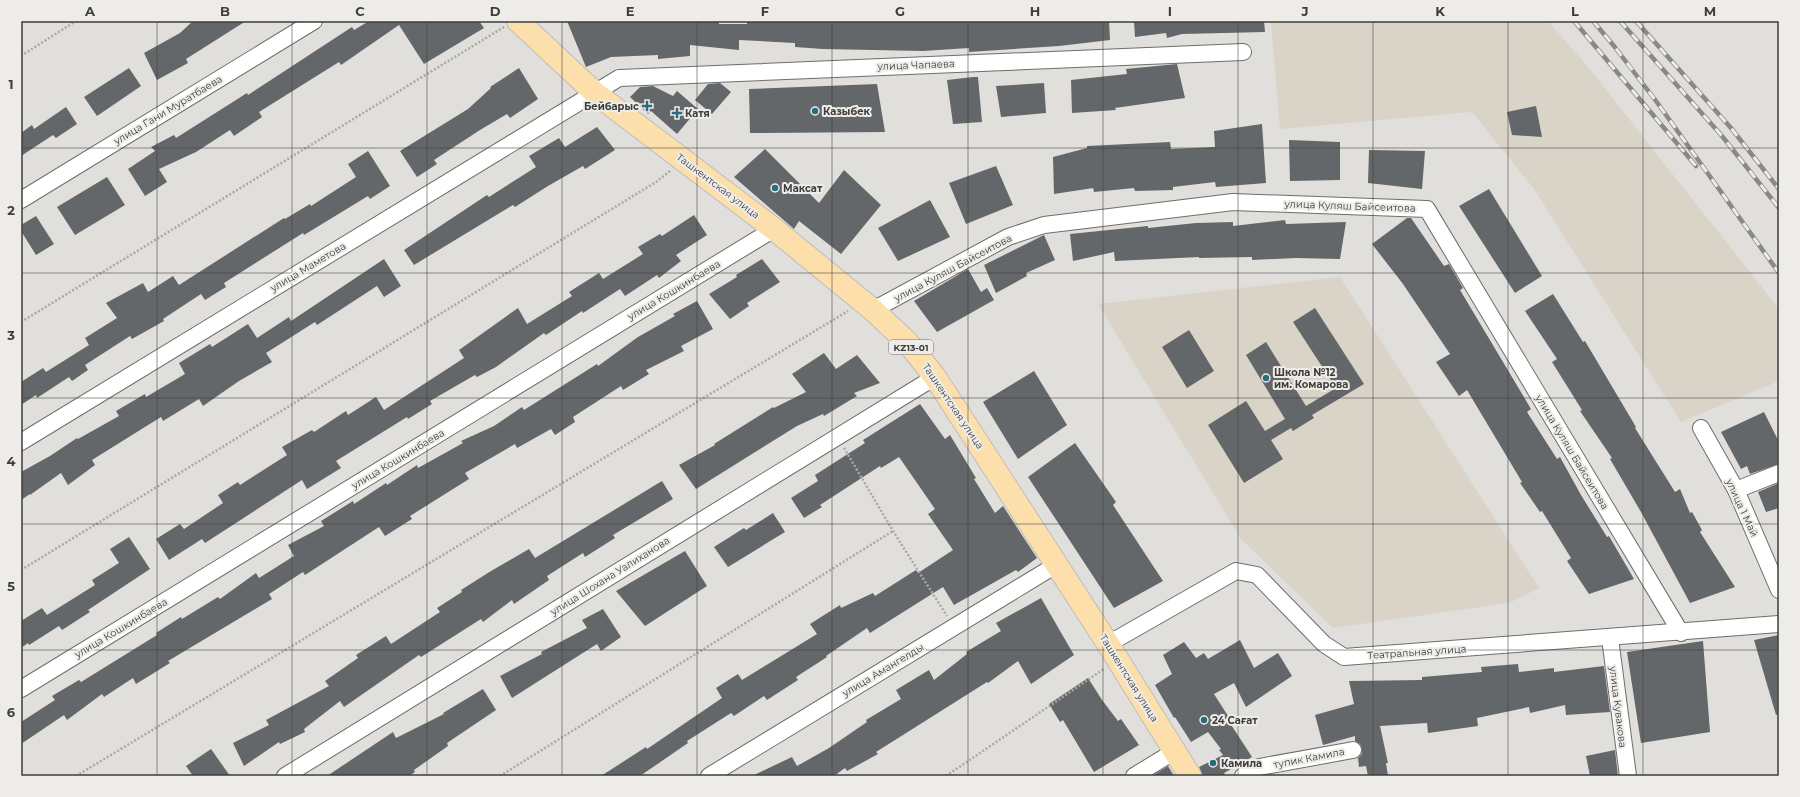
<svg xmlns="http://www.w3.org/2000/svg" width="1800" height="797" font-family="Montserrat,sans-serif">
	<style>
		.built { fill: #d9d3c8 }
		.building { fill: #636769 }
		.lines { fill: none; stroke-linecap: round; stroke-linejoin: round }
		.minor-casing { stroke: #6f6d6a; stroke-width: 18 }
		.primary-casing { stroke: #bdbdbc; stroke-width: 24 }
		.path { stroke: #aaa8a5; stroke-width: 2.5; stroke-dasharray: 2 2; stroke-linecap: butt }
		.minor { stroke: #fff; stroke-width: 16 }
		.primary { stroke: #fddfac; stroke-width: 22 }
		.rail-casing { stroke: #8a8986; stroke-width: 4.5 }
		.rail { stroke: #eeece8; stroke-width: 3; stroke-dasharray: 9; stroke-linecap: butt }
		.grid { fill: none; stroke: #3e3d3b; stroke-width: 1; stroke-opacity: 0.55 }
		.poi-dot { fill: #2a6b7f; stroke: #eeece8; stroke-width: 1.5 }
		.labels { text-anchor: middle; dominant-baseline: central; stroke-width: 4; stroke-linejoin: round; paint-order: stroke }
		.shield { fill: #eeece8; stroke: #73726f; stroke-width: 1 }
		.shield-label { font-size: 9px; font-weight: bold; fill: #3e3d3b }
		.street-label { font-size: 10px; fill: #3e3d3b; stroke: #eeece8 }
		.poi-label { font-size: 10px; font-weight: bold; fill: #3e3d3b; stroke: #eeece8; text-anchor: start }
		.neatline { fill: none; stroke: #3e3d3b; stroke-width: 1.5 }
		.grid-label { font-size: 13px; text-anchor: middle; font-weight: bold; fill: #3e3d3b }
	</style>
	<rect width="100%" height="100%" fill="#e1dfdb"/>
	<!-- built -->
	<g class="built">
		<polygon points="1271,21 1548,21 1588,67 1779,309 1779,381 1681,422 1534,189 1472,112 1280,129"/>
		<polygon points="1340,277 1539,588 1509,603 1333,628 1241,539 1098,304"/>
	</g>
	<!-- building -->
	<g class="building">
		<polygon points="193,21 246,21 186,59 188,63 157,80 144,53 180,33"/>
		<polygon points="369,21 479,21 484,28 424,64 399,25 341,65 339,62 259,112 262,117 234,136 230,130 196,152 159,169 167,182 145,196 128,169 155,151 151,147 174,135 176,138 247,93 248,95 352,27 354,30"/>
		<polygon points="567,21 719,21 719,24 747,24 747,21 1109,21 1110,40 1059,46 969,52 969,48 923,51 823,49 795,47 795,43 739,40 739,50 690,45 690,56 658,59 658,55 611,57 586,67"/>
		<polygon points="1134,21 1264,21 1265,32 1182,34 1167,38 1166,33 1135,37"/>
		<polygon points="1177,64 1185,98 1115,108 1116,110 1072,113 1071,80 1127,74 1126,69"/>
		<polygon points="129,68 141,86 97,116 84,97"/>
		<polygon points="519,68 538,99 510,118 507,114 480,130 434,160 437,164 417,177 400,151 468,109 491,88 490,87"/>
		<polygon points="973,77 978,77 982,122 953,124 947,80"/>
		<polygon points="720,83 731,92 712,114 695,100 708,84"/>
		<polygon points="1044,83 1046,113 1001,117 996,86"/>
		<polygon points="877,84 885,132 750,133 749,89"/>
		<polygon points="653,86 673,96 677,91 698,109 677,134 651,111 648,114 630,97 640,87"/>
		<polygon points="1536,106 1542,137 1512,135 1507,112"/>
		<polygon points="66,107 77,124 56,138 53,135 21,156 21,133 32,125 34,129"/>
		<polygon points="1262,124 1266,183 1216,187 1215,182 1173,187 1173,190 1135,191 1134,188 1094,192 1093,188 1054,194 1053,157 1087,148 1087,146 1170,142 1171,149 1215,147 1214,131"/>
		<polygon points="597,127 615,150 585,169 583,166 548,186 515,207 513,205 414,265 404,250 487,195 489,197 536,167 529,156 559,138 565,147"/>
		<polygon points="1289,140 1340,142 1340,180 1290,181"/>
		<polygon points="765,149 819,203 844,170 881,205 841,254 799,221 794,229 734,177"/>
		<polygon points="1369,150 1425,151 1422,189 1368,183"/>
		<polygon points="368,151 390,186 370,199 368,196 304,235 303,233 224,283 226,287 205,300 201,294 163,319 164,321 132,339 130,336 85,365 88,370 72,381 69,377 37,398 36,395 21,405 21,382 43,368 46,372 89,345 85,338 117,318 106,303 143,283 148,292 173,276 179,285 284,218 285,219 310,204 311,206 356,177 348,164"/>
		<polygon points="996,166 1013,205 966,224 949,183"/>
		<polygon points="107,177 125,205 75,235 57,207"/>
		<polygon points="1489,189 1542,276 1515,293 1459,206"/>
		<polygon points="930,200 950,237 898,261 878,228"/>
		<polygon points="694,215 707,235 676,255 681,261 659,278 657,275 625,296 620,289 583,313 582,311 546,335 544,333 496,367 477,377 475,375 430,401 432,404 408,419 407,417 336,461 341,468 307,489 302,480 205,543 202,539 169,560 156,539 180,524 184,529 223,503 218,495 238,482 240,485 287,455 282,447 312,430 314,432 346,411 348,415 376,397 384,410 464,358 459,350 518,308 527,324 572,296 569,292 599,273 603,279 643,254 638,247 660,234 662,236"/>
		<polygon points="36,216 54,244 36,255 21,231 21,225"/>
		<polygon points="1407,218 1411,218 1444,266 1449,264 1463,288 1460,290 1531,409 1527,412 1557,459 1560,457 1581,495 1607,537 1609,536 1634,579 1589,594 1567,561 1571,558 1542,511 1540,512 1520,483 1522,482 1467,390 1459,396 1436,362 1450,354 1403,284 1372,244"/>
		<polygon points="1285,220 1286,224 1346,222 1340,259 1296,258 1252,260 1252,257 1199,258 1199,257 1115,261 1114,252 1073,261 1070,234 1148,226 1148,228 1196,223 1233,222 1233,226"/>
		<polygon points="1044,235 1055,260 1026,273 1027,276 996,293 984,265"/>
		<polygon points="384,259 401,286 384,297 377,286 317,325 315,322 266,353 272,362 239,381 203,406 199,399 163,421 161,417 92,460 95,465 68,485 61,473 30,495 30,494 21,500 21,472 50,456 77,438 78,439 119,416 116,411 145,394 146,397 185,374 179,363 210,344 212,347 248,324 257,338 289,317 291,321"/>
		<polygon points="762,259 780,282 747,303 749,306 730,319 709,294 737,277 736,275"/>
		<polygon points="968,269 981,292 987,288 994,300 937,332 914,301"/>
		<polygon points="1553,294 1583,342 1585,341 1636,427 1635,428 1675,492 1680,489 1690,513 1692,512 1702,530 1700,532 1735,587 1690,603 1641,512 1610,459 1612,458 1580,411 1582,410 1552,362 1557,359 1525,311"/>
		<polygon points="697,301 713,329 681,346 684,351 646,370 649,374 623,390 621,386 573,417 575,422 555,435 551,429 517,448 515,444 465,473 469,479 410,516 412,519 385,536 379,527 305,575 303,572 269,594 272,599 168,661 170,663 136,684 133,678 104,697 102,694 67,720 64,715 21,744 21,722 55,700 52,696 79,680 81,682 157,635 156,633 181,617 182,619 218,597 220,599 256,573 259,578 294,556 288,545 324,526 321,521 353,501 354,504 386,483 387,485 417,465 418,468 463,443 461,441 494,426 522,407 524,410 597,364 598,366 638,337 675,316 673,314"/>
		<polygon points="1315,308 1364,384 1312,415 1314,418 1293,431 1291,428 1271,440 1283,459 1244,483 1208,425 1246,401 1265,431 1285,419 1246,355 1266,342 1306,406 1336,388 1293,322"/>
		<polygon points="1189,330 1214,371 1187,388 1162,347"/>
		<polygon points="824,353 836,369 857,355 880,383 854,393 857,396 824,416 823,414 797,426 696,489 679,465 715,445 714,444 773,407 774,408 806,392 792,374"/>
		<polygon points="1034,371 1067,425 1018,459 983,402"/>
		<polygon points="920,404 945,439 950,435 976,478 974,479 995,513 1003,506 1037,558 1018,572 1016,570 954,605 943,587 870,633 867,628 826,656 827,657 796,677 798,680 767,700 764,696 734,716 731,713 687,741 688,743 640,776 601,776 646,747 647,749 722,698 716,688 738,674 742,680 817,634 810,624 840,605 841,608 873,593 875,596 916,570 918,573 953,550 928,514 935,509 899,457 881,468 880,466 820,505 822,507 804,518 791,498 818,481 815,475 865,443 863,440"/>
		<polygon points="1764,412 1779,442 1779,464 1750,474 1747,466 1741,469 1721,432"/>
		<polygon points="1075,443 1116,502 1113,505 1163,581 1114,608 1028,477"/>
		<polygon points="662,481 673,499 613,535 615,538 585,557 583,553 547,576 549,580 514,604 512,600 483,622 481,619 421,657 419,655 344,707 340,701 304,729 305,732 280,744 279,742 244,766 233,743 269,725 266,720 329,686 325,681 358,658 356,655 386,636 391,644 440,612 437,608 462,592 461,590 491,571 529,549 535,558"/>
		<polygon points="1779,483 1779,508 1766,512 1758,492"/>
		<polygon points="773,513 785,532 728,567 714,547 744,528 746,530"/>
		<polygon points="129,537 150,569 88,610 90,612 62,630 59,626 29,645 28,643 21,648 21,621 42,608 47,615 95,585 92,580 119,563 110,549"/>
		<polygon points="685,551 707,586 645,626 616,591"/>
		<polygon points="1041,598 1074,655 1031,684 1018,661 988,683 987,682 876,752 878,754 847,771 845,768 834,776 752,776 792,757 797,766 829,748 867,722 866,720 901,699 896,690 929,670 934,680 967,654 966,652 1001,631 996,623"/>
		<polygon points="603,609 621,637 601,651 597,644 512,698 500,676 542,654 541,652 587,628 582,620"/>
		<polygon points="1779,635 1779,714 1776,715 1754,640"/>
		<polygon points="1240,640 1254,668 1278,653 1292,676 1246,707 1234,683 1214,694 1230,719 1228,720 1252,757 1224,773 1226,776 1203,776 1199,767 1223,755 1219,750 1221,749 1208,732 1191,742 1175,717 1174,718 1155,685 1172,674 1163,655 1184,642 1196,658 1204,653 1208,659"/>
		<polygon points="1703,641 1710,732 1641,743 1627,652"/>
		<polygon points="1518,664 1519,672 1554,668 1554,672 1604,666 1610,712 1566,715 1565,705 1530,713 1529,707 1477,718 1478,726 1428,733 1427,723 1380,726 1388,763 1386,763 1388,776 1368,776 1366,766 1359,767 1358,758 1362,754 1362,749 1360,744 1355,741 1355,736 1323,745 1315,715 1354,704 1349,681 1422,680 1422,677 1482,672 1481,667"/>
		<polygon points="1088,678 1102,700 1118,721 1121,719 1139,745 1094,772 1063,720 1060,722 1049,704"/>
		<polygon points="483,689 496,710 447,743 448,746 414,770 415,772 409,776 327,776 393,732 396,738 444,714 443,713"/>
		<polygon points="211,749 230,776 193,776 186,766"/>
		<polygon points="1615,750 1618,776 1590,776 1586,756"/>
		<polygon points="1168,766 1174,776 1152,776"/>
	</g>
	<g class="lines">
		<defs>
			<g id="minor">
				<polyline points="21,200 314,21"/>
				<polyline points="873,310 1008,237 1044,225 1233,202 1427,209 1681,633"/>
				<polyline points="1701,428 1736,490 1779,590"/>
				<polyline points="21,442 619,78 1243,52"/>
				<polyline points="1736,490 1779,473"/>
				<polyline points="1610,638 1628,776"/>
				<polyline points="1108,644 1236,571 1257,575 1324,644 1344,657 1779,624"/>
				<polyline points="21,689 774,229"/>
				<polyline points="285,776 935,377"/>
				<polyline points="709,776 1056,565"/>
				<polyline points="1134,776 1175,751"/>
				<polyline points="1243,776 1259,767 1353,750"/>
			</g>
			<polyline id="primary" points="518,21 595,93 774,229 873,310 908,343 935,377 1108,644 1190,776"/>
		</defs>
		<!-- minor casing -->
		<use href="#minor" class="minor-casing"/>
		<!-- primary casing -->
		<use href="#primary" class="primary-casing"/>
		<!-- path -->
		<g class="path">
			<polyline points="21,56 76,21"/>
			<polyline points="21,322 504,27"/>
			<polyline points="844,448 893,531 947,616"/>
			<polyline points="21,570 656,182 670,171"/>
			<polyline points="76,776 848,311"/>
			<polyline points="500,776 893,531"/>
			<polyline points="946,776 1104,669"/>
		</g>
		<!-- minor -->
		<use href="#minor" class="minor"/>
		<!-- primary -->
		<use href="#primary" class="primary"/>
		<defs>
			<g id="rail">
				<polyline points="1574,21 1696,166"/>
				<polyline points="1593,21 1614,46 1656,101 1779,273"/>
				<polyline points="1620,21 1722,136 1779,208"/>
				<polyline points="1636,21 1731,128 1779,189"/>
			</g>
		</defs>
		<!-- rail casing -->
		<use href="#rail" class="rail-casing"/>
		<!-- rail -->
		<use href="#rail" class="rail"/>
	</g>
	<!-- grid -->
	<path class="grid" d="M 157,21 L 157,776M 292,21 L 292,776M 427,21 L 427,776M 562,21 L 562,776M 697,21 L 697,776M 832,21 L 832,776M 968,21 L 968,776M 1103,21 L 1103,776M 1238,21 L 1238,776M 1373,21 L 1373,776M 1508,21 L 1508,776M 1643,21 L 1643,776M 21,148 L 1779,148M 21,273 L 1779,273M 21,398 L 1779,398M 21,524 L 1779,524M 21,650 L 1779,650"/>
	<!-- markers -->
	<g class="poi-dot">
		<path d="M645 100h4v4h4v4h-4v4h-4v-4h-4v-4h4z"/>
		<circle cx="815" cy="111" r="4"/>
		<path d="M675 107h4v4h4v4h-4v4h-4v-4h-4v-4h4z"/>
		<circle cx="775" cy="188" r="4"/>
		<circle cx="1266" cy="378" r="4"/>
		<circle cx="1204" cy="720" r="4"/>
		<circle cx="1213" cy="763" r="4"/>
	</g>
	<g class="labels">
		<!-- shield labels -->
		<rect class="shield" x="889" y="340" width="44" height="14" rx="3"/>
		<g class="shield-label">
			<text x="911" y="347">KZ13-01</text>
		</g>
		<!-- street labels -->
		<g class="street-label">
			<text transform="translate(916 65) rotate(-2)">улица Чапаева</text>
			<text transform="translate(168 110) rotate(-31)">улица Гани Муратбаева</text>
			<text transform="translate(718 186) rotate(37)">Ташкентская улица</text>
			<text transform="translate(1350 206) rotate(2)">улица Куляш Байсеитова</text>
			<text transform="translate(308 267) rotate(-31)">улица Маметова</text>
			<text transform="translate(953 268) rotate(-28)">улица Куляш Байсеитова</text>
			<text transform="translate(674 290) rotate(-31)">улица Кошкинбаева</text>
			<text transform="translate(953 406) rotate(56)">Ташкентская улица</text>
			<text transform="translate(1572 452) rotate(59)">улица Куляш Байсеитова</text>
			<text transform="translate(398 459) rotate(-31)">улица Кошкинбаева</text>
			<text transform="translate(1742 508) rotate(65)">улица 1 Май</text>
			<text transform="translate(610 576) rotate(-32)">улица Шохана Уалиханова</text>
			<text transform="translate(121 628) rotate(-31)">улица Кошкинбаева</text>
			<text transform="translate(1417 652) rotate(-4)">Театральная улица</text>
			<text transform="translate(883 670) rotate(-31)">улица Амангелды</text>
			<text transform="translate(1129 678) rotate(58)">Ташкентская улица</text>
			<text transform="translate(1618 707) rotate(83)">улица Кувакова</text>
			<text transform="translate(1309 758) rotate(-11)">тупик Камила</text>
		</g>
		<!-- poi labels -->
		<g class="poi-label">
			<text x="639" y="106" text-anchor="end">Бейбарыс</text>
			<text x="823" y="111">Казыбек</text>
			<text x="685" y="113">Катя</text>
			<text x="783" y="188">Максат</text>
			<text x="1274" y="372">Школа №12<tspan x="1274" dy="12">им. Комарова</tspan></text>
			<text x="1212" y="720">24 Сағат</text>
			<text x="1221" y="763">Камила</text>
		</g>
	</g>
	<!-- border -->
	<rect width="1800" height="797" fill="none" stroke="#eeece8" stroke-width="44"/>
	<rect x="22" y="22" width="1756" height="753" class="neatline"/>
	<g class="grid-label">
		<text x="90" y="16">A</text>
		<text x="225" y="16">B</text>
		<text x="360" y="16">C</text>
		<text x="495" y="16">D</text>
		<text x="630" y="16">E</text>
		<text x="765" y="16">F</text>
		<text x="900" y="16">G</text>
		<text x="1035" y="16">H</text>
		<text x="1170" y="16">I</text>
		<text x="1305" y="16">J</text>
		<text x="1440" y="16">K</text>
		<text x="1575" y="16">L</text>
		<text x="1710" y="16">M</text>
		<text x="11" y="89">1</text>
		<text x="11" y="215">2</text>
		<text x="11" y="340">3</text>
		<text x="11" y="466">4</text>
		<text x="11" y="591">5</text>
		<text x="11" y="717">6</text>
	</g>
</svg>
